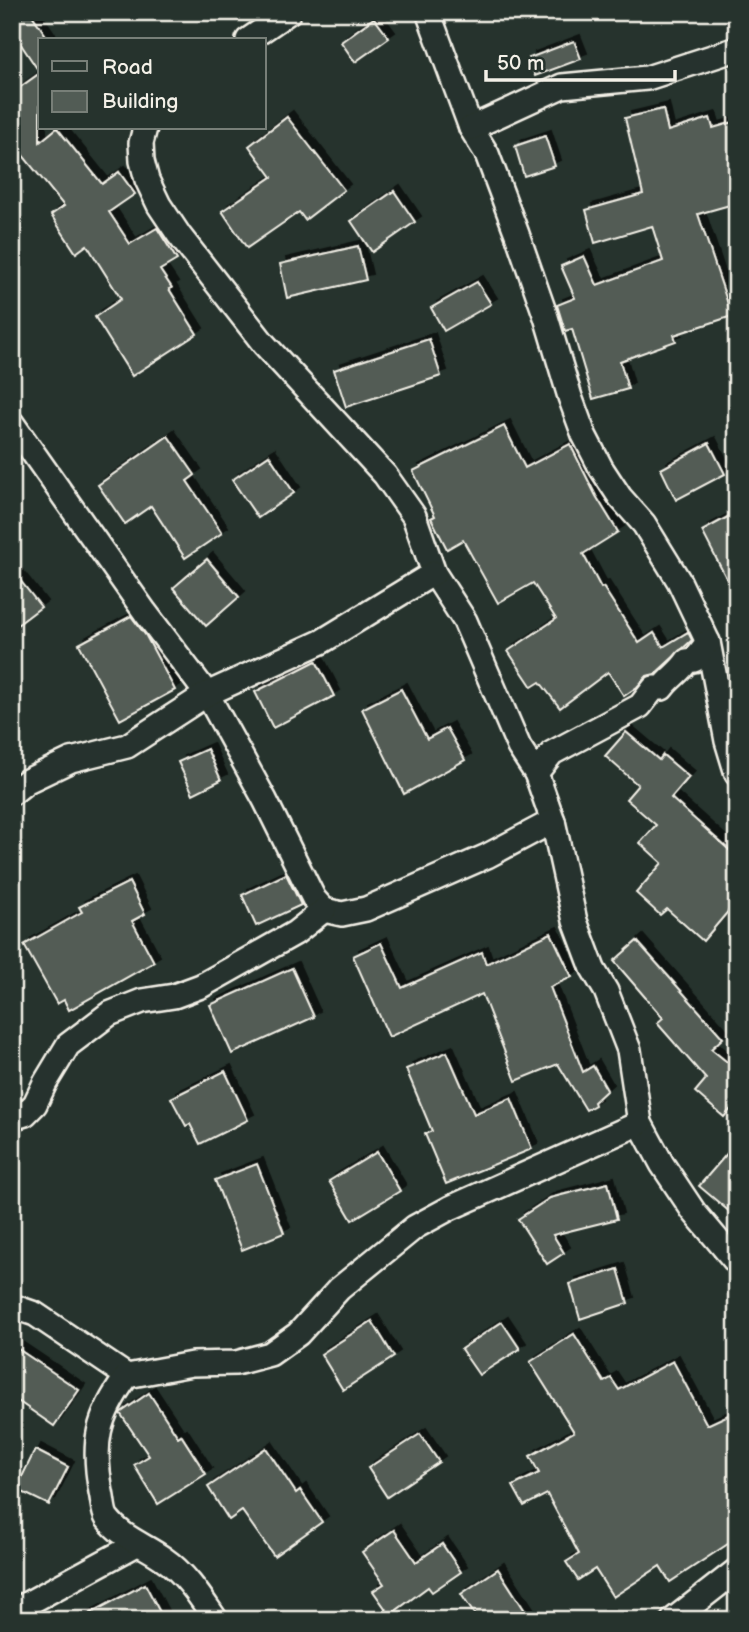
<svg xmlns="http://www.w3.org/2000/svg" width="749" height="1632" font-family="'Balsamiq Sans',sans-serif">
	<style>
		.building { fill: #525c55; stroke: #f4f1e8; stroke-width: 2; filter: url(#shadow) }
		.lines { fill: none; stroke-linecap: round; stroke-linejoin: round }
		.minor-casing { stroke: #f4f1e8; stroke-width: 28 }
		.minor { stroke: #26332d; stroke-width: 23 }
	</style>
	<defs>
		<filter id="shadow"><feDropShadow dx="6" dy="-6" stdDeviation="0" flood-color="#0009"/></filter>
	</defs>
	<rect width="100%" height="100%" fill="#26332d"/>
	<filter id="ink" filterUnits="userSpaceOnUse"><feTurbulence type="fractalNoise" baseFrequency=".0143" numOctaves="2"/><feDisplacementMap in="SourceGraphic" scale="14" xChannelSelector="R" yChannelSelector="G"/><feConvolveMatrix kernelMatrix="1 2 1 2 8 2 1 2 1" color-interpolation-filters="sRGB"/></filter>
	<g filter="url(#ink)">
		<!-- building -->
		<g class="building">
			<polygon points="30,12 49,40 40,40 40,73 12,31 12,23"/>
			<polygon points="374,18 389,38 355,62 341,42"/>
			<polygon points="574,41 581,59 535,76 529,58"/>
			<polygon points="40,73 40,142 57,128 102,184 119,172 135,194 109,212 130,244 157,228 177,260 160,270 172,288 169,289 197,334 132,376 95,317 121,299 87,245 76,253 51,215 64,206 12,142 12,93"/>
			<polygon points="663,109 668,131 710,118 713,128 737,121 737,203 698,214 732,316 674,335 676,341 620,361 628,389 593,399 572,329 565,331 557,305 575,298 561,266 584,256 597,285 663,261 652,226 595,243 586,210 643,194 625,118"/>
			<polygon points="287,117 344,190 305,220 299,212 247,248 222,211 272,177 249,146"/>
			<polygon points="545,136 555,166 524,176 515,146"/>
			<polygon points="394,191 415,222 372,252 351,221"/>
			<polygon points="358,246 366,280 287,298 280,264"/>
			<polygon points="477,282 491,304 444,331 431,308"/>
			<polygon points="429,339 441,376 346,407 334,370"/>
			<polygon points="504,426 525,468 570,444 596,496 618,532 583,554 601,588 603,587 639,643 654,633 663,647 688,632 692,640 655,674 647,676 637,687 624,696 608,672 560,708 540,682 532,687 508,651 556,619 533,583 498,603 463,540 447,549 431,518 435,516 413,471"/>
			<polygon points="168,436 195,475 187,481 222,533 185,558 151,506 125,524 98,485"/>
			<polygon points="709,443 725,474 676,500 661,469"/>
			<polygon points="269,455 294,493 258,518 232,480"/>
			<polygon points="737,512 737,599 702,531"/>
			<polygon points="207,559 239,597 206,626 173,588"/>
			<polygon points="12,570 41,607 12,629"/>
			<polygon points="131,616 146,636 175,690 120,720 79,644"/>
			<polygon points="316,661 334,696 273,728 255,692"/>
			<polygon points="401,689 427,739 447,728 465,760 404,794 362,709"/>
			<polygon points="626,732 659,760 663,755 689,777 671,798 737,857 737,901 703,941 667,909 660,915 636,893 662,863 640,843 656,825 626,799 638,785 605,756"/>
			<polygon points="207,749 221,780 193,794 178,762"/>
			<polygon points="286,874 301,905 256,926 242,895"/>
			<polygon points="129,882 145,914 132,921 154,962 69,1010 64,1000 57,1004 24,945 82,912 79,907"/>
			<polygon points="551,933 572,977 550,987 583,1072 593,1066 607,1090 594,1102 595,1105 586,1110 558,1064 516,1081 482,994 389,1037 353,956 381,943 402,988 482,952 486,964"/>
			<polygon points="637,941 723,1038 711,1049 737,1070 737,1102 724,1117 695,1092 706,1079 657,1023 663,1018 614,961"/>
			<polygon points="292,968 314,1017 232,1054 210,1005"/>
			<polygon points="447,1052 474,1114 511,1098 532,1149 446,1184 425,1134 432,1131 406,1069"/>
			<polygon points="225,1071 248,1120 200,1144 190,1124 186,1126 171,1098"/>
			<polygon points="737,1142 737,1218 699,1186"/>
			<polygon points="377,1152 400,1191 352,1220 329,1181"/>
			<polygon points="257,1164 284,1233 242,1250 215,1180"/>
			<polygon points="608,1183 617,1219 553,1235 564,1253 547,1264 518,1219 550,1198"/>
			<polygon points="618,1269 628,1303 580,1319 570,1284"/>
			<polygon points="372,1321 394,1357 343,1390 321,1354"/>
			<polygon points="502,1322 520,1349 479,1375 461,1349"/>
			<polygon points="574,1334 604,1382 611,1378 619,1390 673,1361 707,1425 737,1411 737,1538 670,1582 660,1566 613,1597 595,1569 578,1580 566,1562 579,1554 547,1494 524,1506 513,1486 539,1473 530,1456 574,1432 530,1362"/>
			<polygon points="12,1345 79,1390 54,1426 12,1397"/>
			<polygon points="149,1393 178,1437 181,1435 206,1474 158,1504 134,1465 149,1456 120,1413"/>
			<polygon points="420,1434 439,1462 387,1497 368,1468"/>
			<polygon points="266,1448 296,1493 300,1490 322,1522 274,1556 242,1511 229,1520 208,1487"/>
			<polygon points="35,1450 68,1467 49,1505 16,1489"/>
			<polygon points="394,1530 416,1562 442,1544 461,1572 432,1592 428,1587 390,1615 373,1591 384,1584 362,1552"/>
			<polygon points="498,1569 531,1620 478,1620 461,1594"/>
			<polygon points="145,1584 164,1620 78,1620"/>
		</g>
		<g class="lines">
			<defs>
				<g id="minor">
					<polyline points="428,12 471,128 487,154 517,234 546,317 570,397 584,435 601,468 620,497 644,524 679,581 708,642 727,741 737,774"/>
					<polyline points="248,40 289,12"/>
					<polyline points="145,128 141,143 142,161 147,180 159,205 179,235 264,344 385,475 414,516 434,573 465,621 519,747 536,773 553,821 575,921 593,969 606,991 629,1050 640,1123 662,1164 694,1212 737,1263"/>
					<polyline points="471,128 562,86 647,78 737,49"/>
					<polyline points="12,423 145,612 207,694 265,800 314,899 324,910 342,914 366,909 487,856 553,821"/>
					<path d="M 536,773 L 552,753 L 640,706 L 654,688 L 662,688 C 670,677 680,672 687,661 L 694,660 L 708,642"/>
					<polyline points="12,793 27,781 71,760 127,746 207,694 321,642 434,573"/>
					<polyline points="12,1118 25,1114 35,1104 45,1083 68,1045 109,1014 142,1001 174,996 201,986 295,933 324,910"/>
					<polyline points="12,1306 35,1314 127,1376"/>
					<polyline points="12,1612 137,1544"/>
					<path d="M 216,1620 C 201,1598 186,1574 164,1559 C 145,1545 122,1538 107,1518 C 103,1512 103,1500 101,1492 C 92,1443 97,1417 127,1376 L 192,1364 L 236,1363 L 270,1354 L 298,1334 L 339,1289 L 415,1227 L 450,1208 L 640,1123"/>
					<polyline points="673,1620 737,1570"/>
				</g>
			</defs>
			<!-- minor casing -->
			<use href="#minor" class="minor-casing"/>
			<!-- minor -->
			<use href="#minor" class="minor"/>
		</g>
	</g>
	<!-- margin -->
	<rect width="749" height="1632" fill="none" stroke="#26332d" stroke-width="42"/>
	<rect x="21" y="21" width="707" height="1590" fill="none" stroke="#f4f1e8" stroke-width="2.5" filter="url(#ink)"/>
	<!-- legend -->
	<rect x="38" y="38" width="228" height="91" fill="#26332d" stroke="#787f78" stroke-width="2"/>
	<rect x="52" y="61" width="35" height="10" fill="#26332d" stroke="#787f78" stroke-width="2"/>
	<text x="102" y="74" font-size="21" fill="#f4f1e8">Road</text>
	<rect x="52" y="91" width="35" height="21" fill="#525c55" stroke="#787f78" stroke-width="2"/>
	<text x="102" y="108" font-size="21" fill="#f4f1e8">Building</text>
	<!-- scale -->
	<path d="M486 70v10h189v-10" fill="none" stroke="#f4f1e8" stroke-width="3.5"/>
	<text x="497" y="70" font-size="21" fill="#f4f1e8" stroke="#26332d" stroke-width="5" paint-order="stroke">50 m</text>
</svg>
